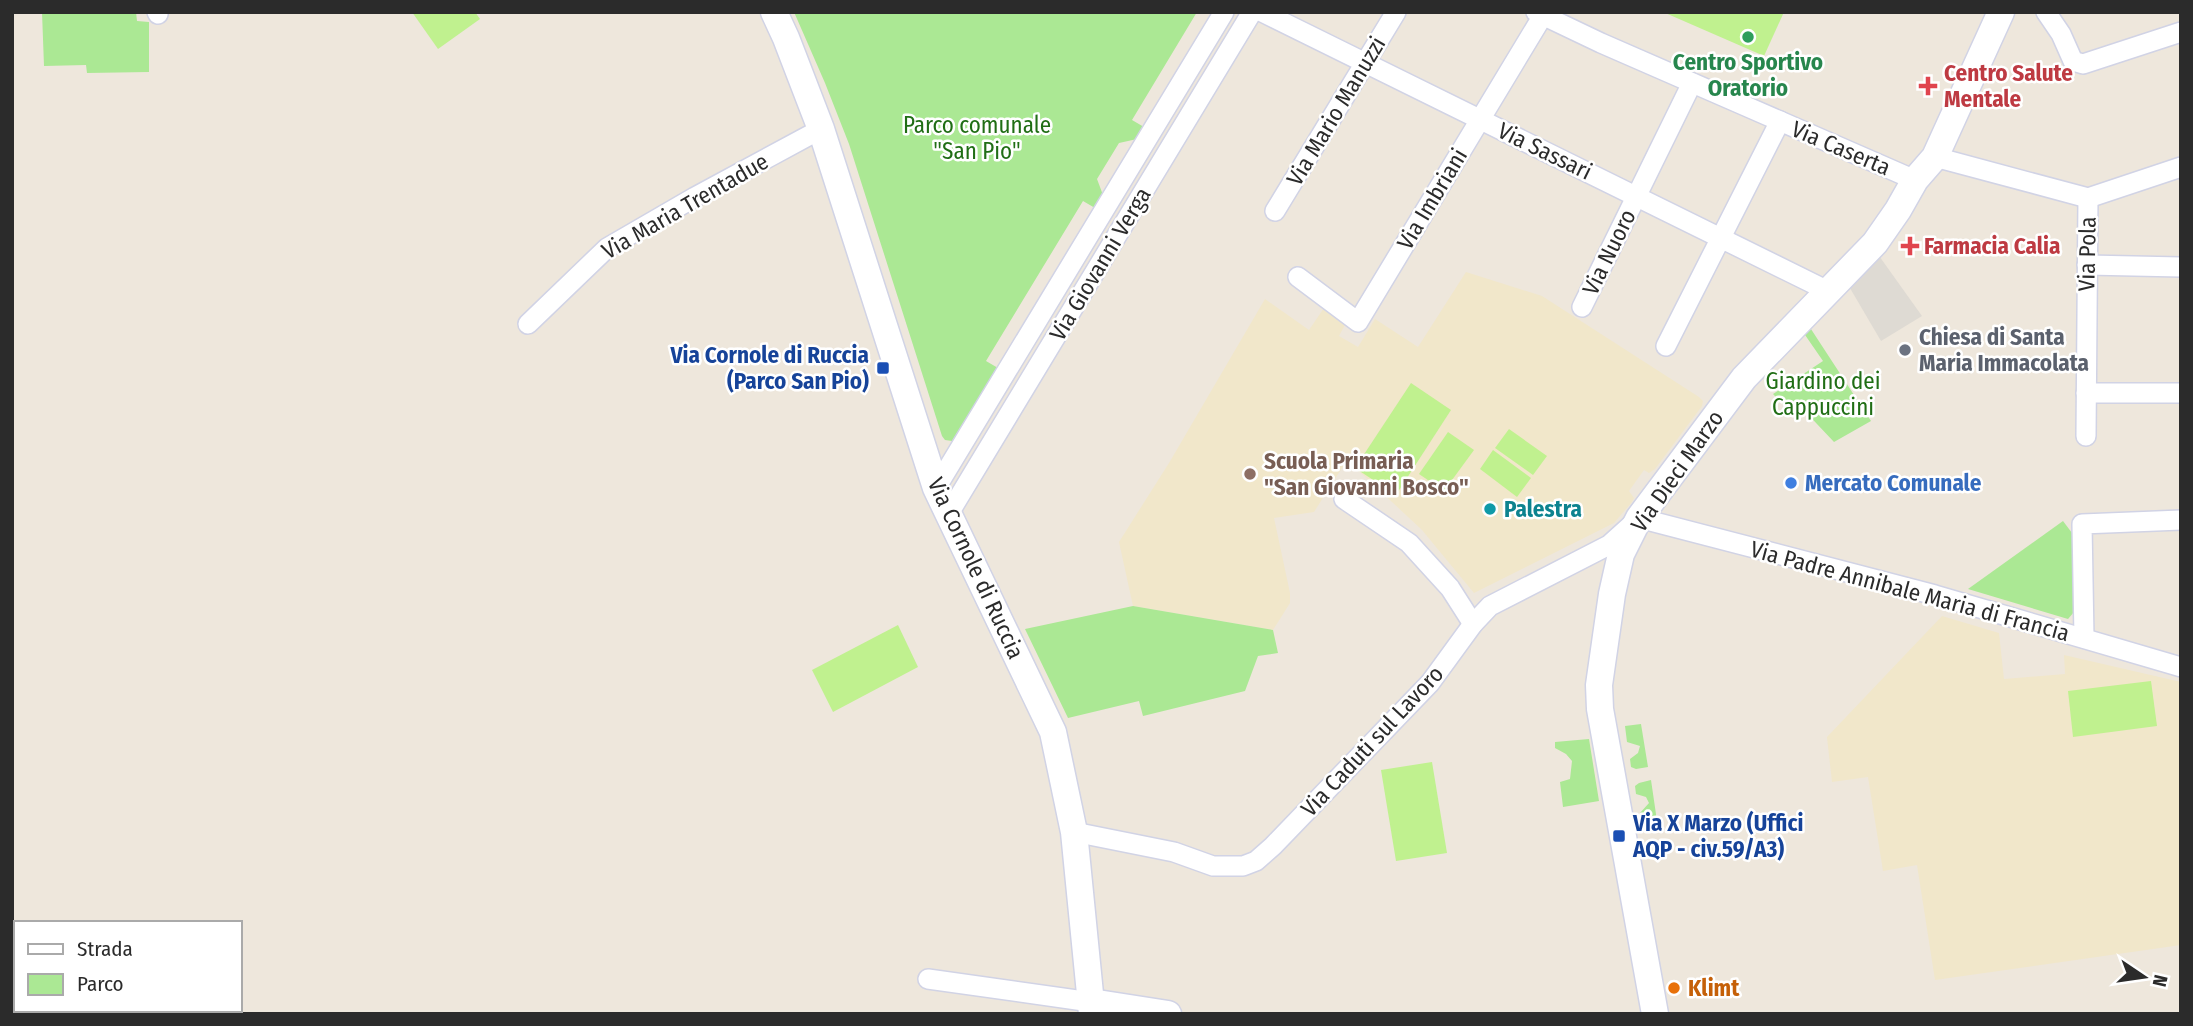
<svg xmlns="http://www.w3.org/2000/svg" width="2193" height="1026" font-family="'Fira Sans Condensed',sans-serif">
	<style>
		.education { fill: #f1e7ca }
		.green { fill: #abe894 }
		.pitch { fill: #c0f18f }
		.plaza { fill: #dedad3 }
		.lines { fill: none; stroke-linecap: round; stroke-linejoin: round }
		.street-casing { stroke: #d1d3e5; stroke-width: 22 }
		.secondary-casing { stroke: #d1d3e5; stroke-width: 29 }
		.street { stroke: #fff; stroke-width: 19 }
		.secondary { stroke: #fff; stroke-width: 26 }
		.leisure-dot { fill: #2e9e5b; stroke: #fff; stroke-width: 2.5 }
		.health-dot { fill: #e0444e; stroke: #fff; stroke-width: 2.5 }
		.worship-dot { fill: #6b7280; stroke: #fff; stroke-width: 2.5 }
		.transit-dot { fill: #1a4fb4; stroke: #fff; stroke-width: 2.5 }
		.education-dot { fill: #8d6e63; stroke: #fff; stroke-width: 2.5 }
		.shop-dot { fill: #3f7fe0; stroke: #fff; stroke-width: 2.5 }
		.culture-dot { fill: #0f9aa8; stroke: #fff; stroke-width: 2.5 }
		.food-dot { fill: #e8710a; stroke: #fff; stroke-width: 2.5 }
		.labels { text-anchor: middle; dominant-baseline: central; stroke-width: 5; stroke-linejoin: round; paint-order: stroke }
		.leisure-label { font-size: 23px; font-weight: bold; fill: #27864d; stroke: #fff }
		.health-label { font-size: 23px; font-weight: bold; fill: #be3a42; stroke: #fff; text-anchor: start }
		.street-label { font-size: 23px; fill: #2b2b2b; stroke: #fff }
		.park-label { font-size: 23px; fill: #206e15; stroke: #fff }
		.worship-label { font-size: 23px; font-weight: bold; fill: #5b616d; stroke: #fff; text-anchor: start }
		.transit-label { font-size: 23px; font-weight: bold; fill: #164399; stroke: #fff; text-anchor: end }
		.education-label { font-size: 23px; font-weight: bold; fill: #785e54; stroke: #fff; text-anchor: start }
		.shop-label { font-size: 23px; font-weight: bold; fill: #366cbe; stroke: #fff; text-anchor: start }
		.culture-label { font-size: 23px; font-weight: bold; fill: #0d838f; stroke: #fff; text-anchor: start }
		.food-label { font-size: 23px; font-weight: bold; fill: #c56008; stroke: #fff; text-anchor: start }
	</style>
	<rect width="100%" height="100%" fill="#eee7dc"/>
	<!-- education -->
	<g class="education">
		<polygon points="1466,272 1542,296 1699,397 1703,401 1702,406 1655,469 1649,473 1644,470 1629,491 1634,498 1632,502 1614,523 1474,593 1422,530 1347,460 1314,512 1274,518 1290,593 1290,603 1273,630 1133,606 1119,542 1169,463 1265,299 1309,330 1324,308 1346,323 1339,336 1358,347 1375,319 1418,347"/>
		<polygon points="1942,616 1999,633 2004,679 2065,674 2064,655 2181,682 2181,945 1935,980 1917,865 1883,871 1868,777 1832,782 1827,737"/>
	</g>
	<!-- green -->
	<g class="green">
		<polygon points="42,12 136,12 137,21 149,22 149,72 87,73 86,65 44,66"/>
		<polygon points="794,12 1197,12 1132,120 1144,127 1137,139 1119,143 1097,179 1103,195 1095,208 1083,201 986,361 998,368 952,441 945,440 942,436 849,144 825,83"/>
		<polygon points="1809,326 1871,421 1834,442 1800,406 1792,413 1773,394 1823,361 1803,332"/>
		<polygon points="2063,521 2072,533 2074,612 2068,619 1968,589"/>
		<polygon points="1133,606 1273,630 1278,653 1258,656 1245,691 1143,716 1139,701 1068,718 1025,629"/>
		<polygon points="1641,724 1648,767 1636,769 1631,767 1630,759 1638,753 1640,746 1627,742 1625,726"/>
		<polygon points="1589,739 1599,801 1563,807 1560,782 1570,779 1572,761 1566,754 1555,748 1555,742"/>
		<polygon points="1651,780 1657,821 1640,824 1640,813 1649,803 1646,797 1636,794 1635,786 1639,783"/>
	</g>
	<!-- pitch -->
	<g class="pitch">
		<polygon points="412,12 475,12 480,19 438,49"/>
		<polygon points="1663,12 1784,12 1764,56"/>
		<polygon points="1411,383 1451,410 1396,495 1355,468"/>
		<polygon points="1509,429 1547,456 1533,475 1495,448"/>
		<polygon points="1448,432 1474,450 1444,491 1419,474"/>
		<polygon points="1493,450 1531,478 1517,497 1480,469"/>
		<polygon points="898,625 918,667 833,712 812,670"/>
		<polygon points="2151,681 2157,726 2073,737 2068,691"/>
		<polygon points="1432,762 1447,853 1396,861 1381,770"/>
	</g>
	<!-- plaza -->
	<polygon class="plaza" points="1877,253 1922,316 1881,341 1847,283"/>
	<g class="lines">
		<defs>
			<g id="street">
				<polyline points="157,12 158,14"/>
				<polyline points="1262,12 1828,291"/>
				<polyline points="1536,12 1601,43 1915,180"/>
				<polyline points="2046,12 2061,34 2073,61 2083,64 2181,32"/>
				<polyline points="1935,157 2088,198 2181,167"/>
				<polyline points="1275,211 1396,12"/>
				<polyline points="2087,265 2181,267"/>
				<polyline points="1298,277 1358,322 1545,12"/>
				<polyline points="1582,307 1692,83"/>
				<polyline points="528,324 607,248 695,197 821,129"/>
				<polyline points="1666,346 1780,121"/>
				<polyline points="2086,393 2181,393"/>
				<polyline points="2086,436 2088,198"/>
				<polyline points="936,488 1224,12"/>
				<polyline points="1344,499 1409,543 1450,588 1473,624"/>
				<polyline points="948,515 1252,12"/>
				<polyline points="2084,638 2082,524 2181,520"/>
				<polyline points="1074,832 1174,852 1213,866 1243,866 1256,861 1273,846 1430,683 1473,624 1490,606 1609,545 1639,518 1935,595 2181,667"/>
				<polyline points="928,979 1091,1002"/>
			</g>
			<g id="secondary">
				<polyline points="774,12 786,38 821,129 936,488 1053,732 1074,832 1092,1014"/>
				<polyline points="1091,1002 1168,1014"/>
				<polyline points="1655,1014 1600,709 1599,685 1612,594 1621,554 1639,518 1744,378 1875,243 1898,210 1915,180 1935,157 2001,12"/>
			</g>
		</defs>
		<!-- street casing -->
		<use href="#street" class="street-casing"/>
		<!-- secondary casing -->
		<use href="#secondary" class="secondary-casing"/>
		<!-- street -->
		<use href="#street" class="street"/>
		<!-- secondary -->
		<use href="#secondary" class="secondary"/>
	</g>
	<!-- markers -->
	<circle class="leisure-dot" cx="1748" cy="37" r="7"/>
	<g class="health-dot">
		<path d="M1924.5 75.5h7v7h7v7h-7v7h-7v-7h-7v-7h7z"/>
		<path d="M1906.5 235.5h7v7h7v7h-7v7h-7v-7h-7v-7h7z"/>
	</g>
	<circle class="worship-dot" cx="1905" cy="350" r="7"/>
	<g class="transit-dot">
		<rect x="876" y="361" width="14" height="14" rx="3.5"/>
		<rect x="1612" y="829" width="14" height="14" rx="3.5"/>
	</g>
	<circle class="education-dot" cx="1250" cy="474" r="7"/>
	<circle class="shop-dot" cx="1791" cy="483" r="7"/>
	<circle class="culture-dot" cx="1490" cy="509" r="7"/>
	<circle class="food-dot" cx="1674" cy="988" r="7"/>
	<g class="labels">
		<!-- leisure labels -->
		<g class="leisure-label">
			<text x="1748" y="62">Centro Sportivo<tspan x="1748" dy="26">Oratorio</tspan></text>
		</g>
		<!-- health labels -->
		<g class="health-label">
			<text x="1944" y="73">Centro Salute<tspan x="1944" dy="26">Mentale</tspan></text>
			<text x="1924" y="246">Farmacia Calia</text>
		</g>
		<!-- street labels -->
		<g class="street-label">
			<text transform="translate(1336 111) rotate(-59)">Via Mario Manuzzi</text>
			<text transform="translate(1841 148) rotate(23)">Via Caserta</text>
			<text transform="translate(1545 151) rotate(26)">Via Sassari</text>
			<text transform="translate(1432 199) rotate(-59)">Via Imbriani</text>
			<text transform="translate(685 206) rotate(-30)">Via Maria Trentadue</text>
			<text transform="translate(1609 252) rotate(-64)">Via Nuoro</text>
			<text transform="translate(2087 254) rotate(-89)">Via Pola</text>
			<text transform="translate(1100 264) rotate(-59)">Via Giovanni Verga</text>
			<text transform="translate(1677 471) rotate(-55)">Via Dieci Marzo</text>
			<text transform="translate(976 568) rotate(65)">Via Cornole di Ruccia</text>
			<text transform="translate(1910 591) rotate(15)">Via Padre Annibale Maria di Francia</text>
			<text transform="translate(1372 741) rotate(-47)">Via Caduti sul Lavoro</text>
		</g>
		<!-- park labels -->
		<g class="park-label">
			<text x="977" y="125">Parco comunale<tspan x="977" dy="26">"San Pio"</tspan></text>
			<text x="1823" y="381">Giardino dei<tspan x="1823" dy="26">Cappuccini</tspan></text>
		</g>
		<!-- worship labels -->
		<g class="worship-label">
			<text x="1919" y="337">Chiesa di Santa<tspan x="1919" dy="26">Maria Immacolata</tspan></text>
		</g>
		<!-- transit labels -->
		<g class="transit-label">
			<text x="869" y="355">Via Cornole di Ruccia<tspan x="869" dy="26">(Parco San Pio)</tspan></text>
			<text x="1633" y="823" text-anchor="start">Via X Marzo (Uffici<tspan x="1633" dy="26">AQP - civ.59/A3)</tspan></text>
		</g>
		<!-- education labels -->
		<g class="education-label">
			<text x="1264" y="461">Scuola Primaria<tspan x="1264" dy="26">"San Giovanni Bosco"</tspan></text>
		</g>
		<!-- shop labels -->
		<g class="shop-label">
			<text x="1805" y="483">Mercato Comunale</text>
		</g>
		<!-- culture labels -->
		<g class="culture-label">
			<text x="1504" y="509">Palestra</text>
		</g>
		<!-- food labels -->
		<g class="food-label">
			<text x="1688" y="988">Klimt</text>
		</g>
	</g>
	<!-- border -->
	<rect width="2193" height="1026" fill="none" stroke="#2b2b2b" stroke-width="28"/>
	<!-- legend -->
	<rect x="14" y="921" width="228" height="91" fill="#ffffff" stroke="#aaaaaa" stroke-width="2"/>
	<rect x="28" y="944" width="35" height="10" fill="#ffffff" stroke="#aaaaaa" stroke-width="2"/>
	<text x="77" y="956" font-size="21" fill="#2b2b2b">Strada</text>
	<rect x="28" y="974" width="35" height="21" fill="#abe894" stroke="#aaaaaa" stroke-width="2"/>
	<text x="77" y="991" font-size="21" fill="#2b2b2b">Parco</text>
	<!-- north arrow -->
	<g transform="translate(2144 977) rotate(103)" stroke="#ffffff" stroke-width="5" paint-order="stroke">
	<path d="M0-5L12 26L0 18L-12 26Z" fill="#2b2b2b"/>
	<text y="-10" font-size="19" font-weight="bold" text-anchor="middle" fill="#2b2b2b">N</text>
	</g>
</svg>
